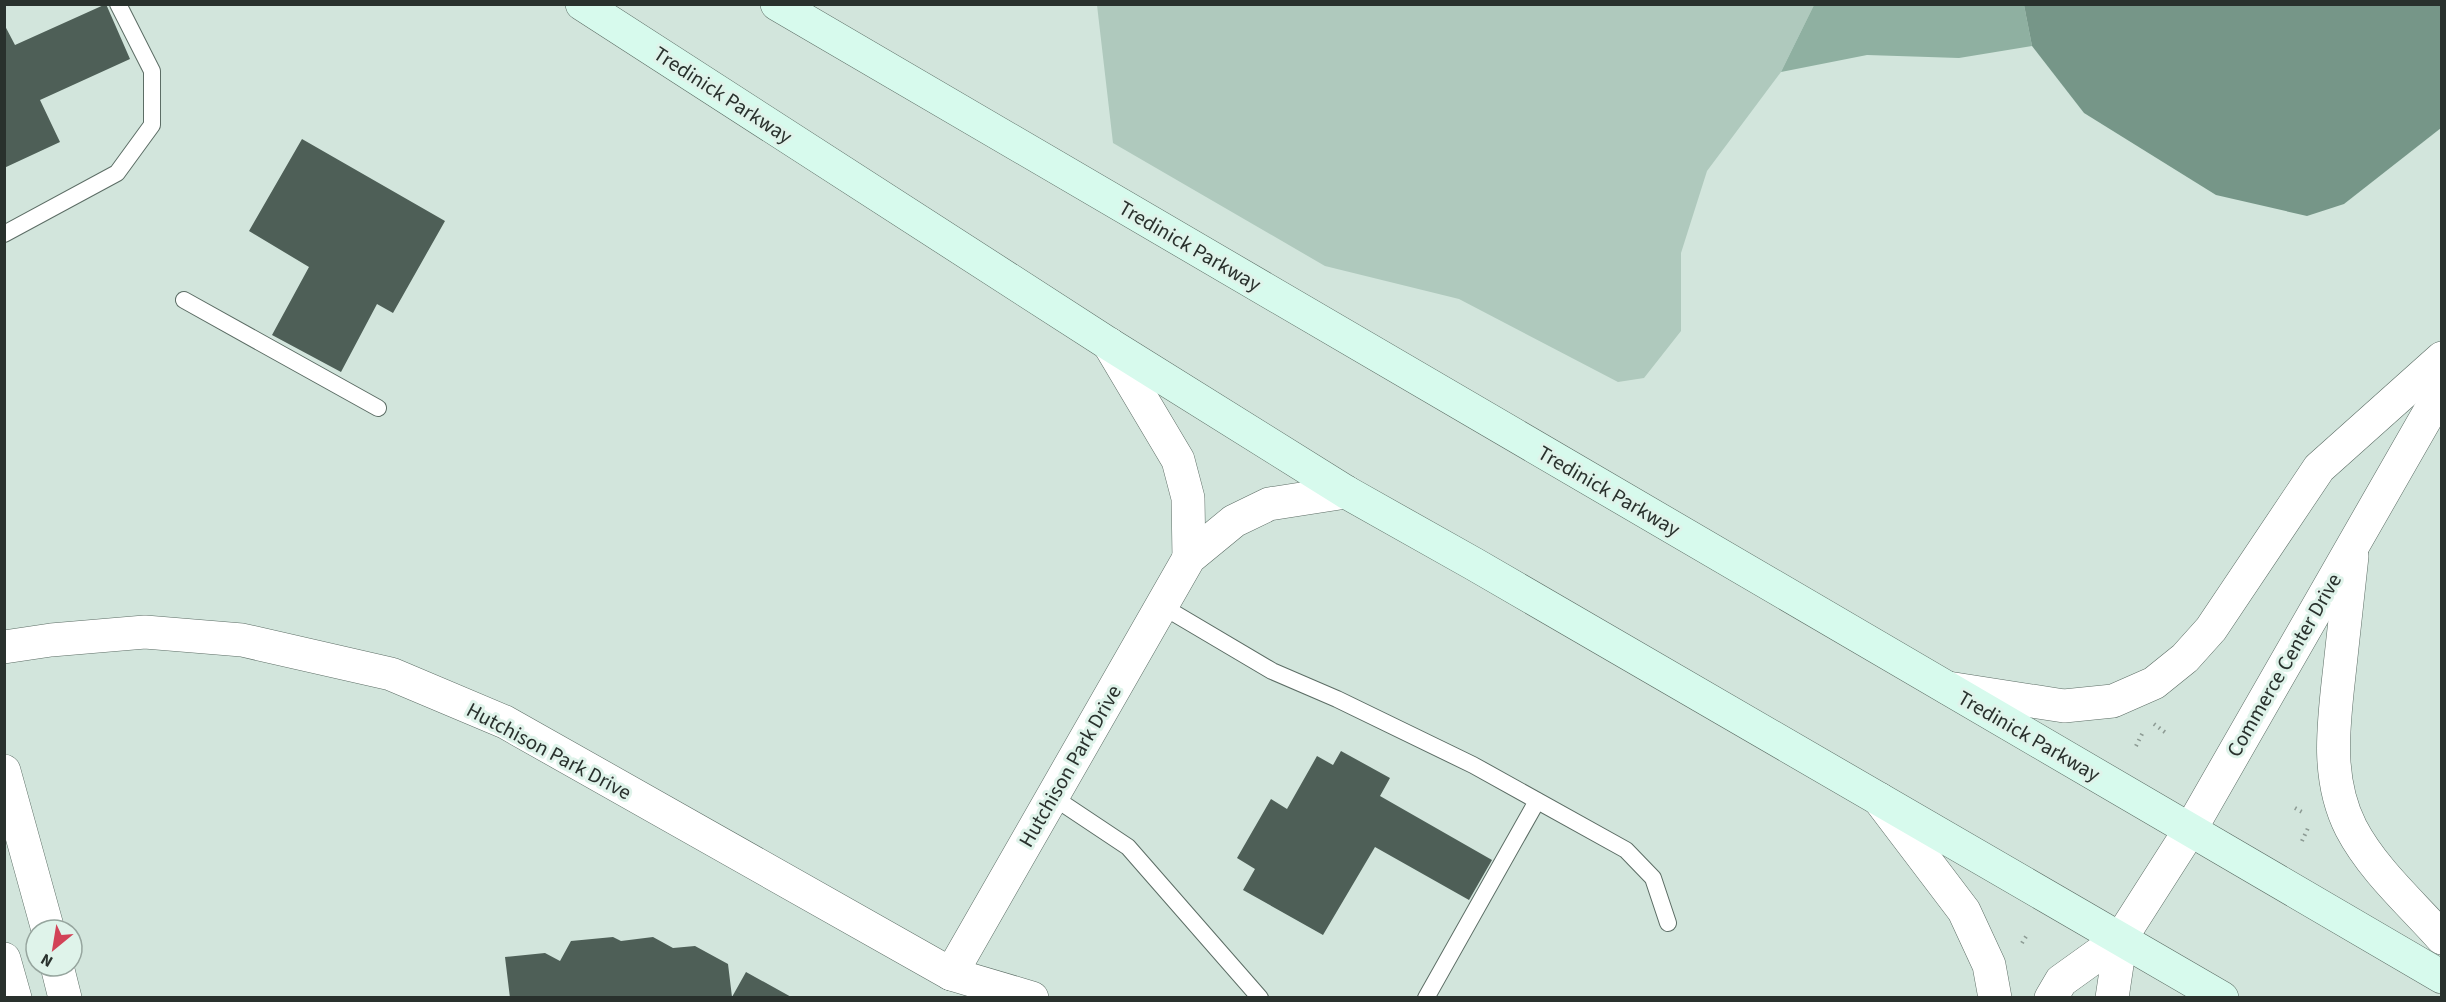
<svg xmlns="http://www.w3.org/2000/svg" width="2446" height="1002" font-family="'Source Sans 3',sans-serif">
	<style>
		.green { fill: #afc9bd }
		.forest { fill: #8fb0a1 }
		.water { fill: #769688 }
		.building { fill: #4e5f57 }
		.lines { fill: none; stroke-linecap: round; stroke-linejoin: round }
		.lane-casing { stroke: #5c6d65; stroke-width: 18 }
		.street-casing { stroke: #5c6d65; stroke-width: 34 }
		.secondary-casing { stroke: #5c6d65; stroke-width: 34 }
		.path { stroke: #8c9a93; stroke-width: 4; stroke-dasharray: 1.5 4.5; stroke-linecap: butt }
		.lane { stroke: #fff; stroke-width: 16 }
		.street { stroke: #fff; stroke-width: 33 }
		.secondary { stroke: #d7faed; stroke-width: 33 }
		.labels { text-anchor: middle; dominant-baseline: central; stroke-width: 6; stroke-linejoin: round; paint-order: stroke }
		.street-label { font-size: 21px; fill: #29312d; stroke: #dff3ea }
	</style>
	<rect width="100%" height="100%" fill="#d2e5dc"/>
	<!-- green -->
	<polygon class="green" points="1097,5 1814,5 1781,72 1707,171 1681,253 1681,331 1644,378 1618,382 1459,299 1325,266 1113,143"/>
	<!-- forest -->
	<polygon class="forest" points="1814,5 2024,5 2032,46 1959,58 1867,55 1781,72"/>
	<!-- water -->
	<polygon class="water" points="2024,5 2441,5 2441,128 2344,204 2307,216 2216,195 2084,113 2032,46"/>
	<!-- building -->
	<g class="building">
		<polygon points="106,4 130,59 40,100 60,142 4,168 4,24 15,45"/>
		<polygon points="302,139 445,221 393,313 377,304 341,372 272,335 309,267 249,231"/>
		<polygon points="1341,751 1390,778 1380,796 1492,860 1469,900 1375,847 1323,935 1243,890 1255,869 1237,858 1271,799 1287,809 1317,756 1333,765"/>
		<polygon points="613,937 621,941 653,937 673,948 695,946 728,964 732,997 746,972 793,998 510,998 505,957 545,953 560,961 571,941"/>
	</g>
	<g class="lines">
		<defs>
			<g id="lane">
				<polyline points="4,234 117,173 152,125 152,71 118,4"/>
				<polyline points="184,300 378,408"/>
				<polyline points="1162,606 1272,671 1337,699 1473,765 1626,850 1653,878 1668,923"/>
				<polyline points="1053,797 1128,847 1260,998"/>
				<polyline points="1426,998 1537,801"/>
			</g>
			<g id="street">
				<polyline points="1109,344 1178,460 1188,498 1189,558"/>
				<path d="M 2352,556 C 2348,593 2344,630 2340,666 C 2334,721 2325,777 2351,828 C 2373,870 2411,903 2442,938"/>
				<polyline points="4,647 51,640 145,632 242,640 391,674 505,722 951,974 1032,998"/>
				<polyline points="1948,688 2064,706 2113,701 2154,683 2185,658 2211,629 2319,468 2442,358"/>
				<polyline points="4,771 48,930"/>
				<polyline points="1879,799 1964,911 1989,965 1995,998"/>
				<polyline points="4,959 15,998"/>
				<polyline points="57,966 65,998"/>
				<polyline points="951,974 1189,558 1234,521 1269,504 1346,492"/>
				<polyline points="2051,998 2061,981 2121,938 2190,830 2442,390"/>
				<polyline points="2112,998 2121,938"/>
			</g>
			<g id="secondary">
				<polyline points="582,4 1109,344 1346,492 1474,564 2222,998"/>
				<polyline points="777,4 2442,977"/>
			</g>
		</defs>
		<!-- lane casing -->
		<use href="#lane" class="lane-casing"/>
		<!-- street casing -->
		<use href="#street" class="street-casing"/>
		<!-- secondary casing -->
		<use href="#secondary" class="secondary-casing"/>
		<!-- path -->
		<g class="path">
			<polyline points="2154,724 2166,733"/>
			<polyline points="2136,746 2144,730"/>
			<polyline points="2295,808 2304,813"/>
			<polyline points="2302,841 2308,828"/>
			<polyline points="2022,943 2027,935"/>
		</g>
		<!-- lane -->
		<use href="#lane" class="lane"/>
		<!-- street -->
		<use href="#street" class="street"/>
		<!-- secondary -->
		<use href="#secondary" class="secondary"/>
	</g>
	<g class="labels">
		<!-- street labels -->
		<g class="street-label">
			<text transform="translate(723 95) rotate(33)">Tredinick Parkway</text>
			<text transform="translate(1190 246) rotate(30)">Tredinick Parkway</text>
			<text transform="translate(1609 491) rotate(30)">Tredinick Parkway</text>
			<text transform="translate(2284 665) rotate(-60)">Commerce Center Drive</text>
			<text transform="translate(2029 736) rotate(30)">Tredinick Parkway</text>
			<text transform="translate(549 751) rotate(28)">Hutchison Park Drive</text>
			<text transform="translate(1070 766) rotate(-60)">Hutchison Park Drive</text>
		</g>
	</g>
	<!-- border -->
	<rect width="2446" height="1002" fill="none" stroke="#29312d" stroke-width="12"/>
	<!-- north arrow -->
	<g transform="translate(54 948) rotate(210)"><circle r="28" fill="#dff3ea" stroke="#96a59e" stroke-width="1.5"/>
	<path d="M0-4.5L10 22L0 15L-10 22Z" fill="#d24257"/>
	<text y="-9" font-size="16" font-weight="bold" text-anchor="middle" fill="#29312d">N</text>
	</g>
</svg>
